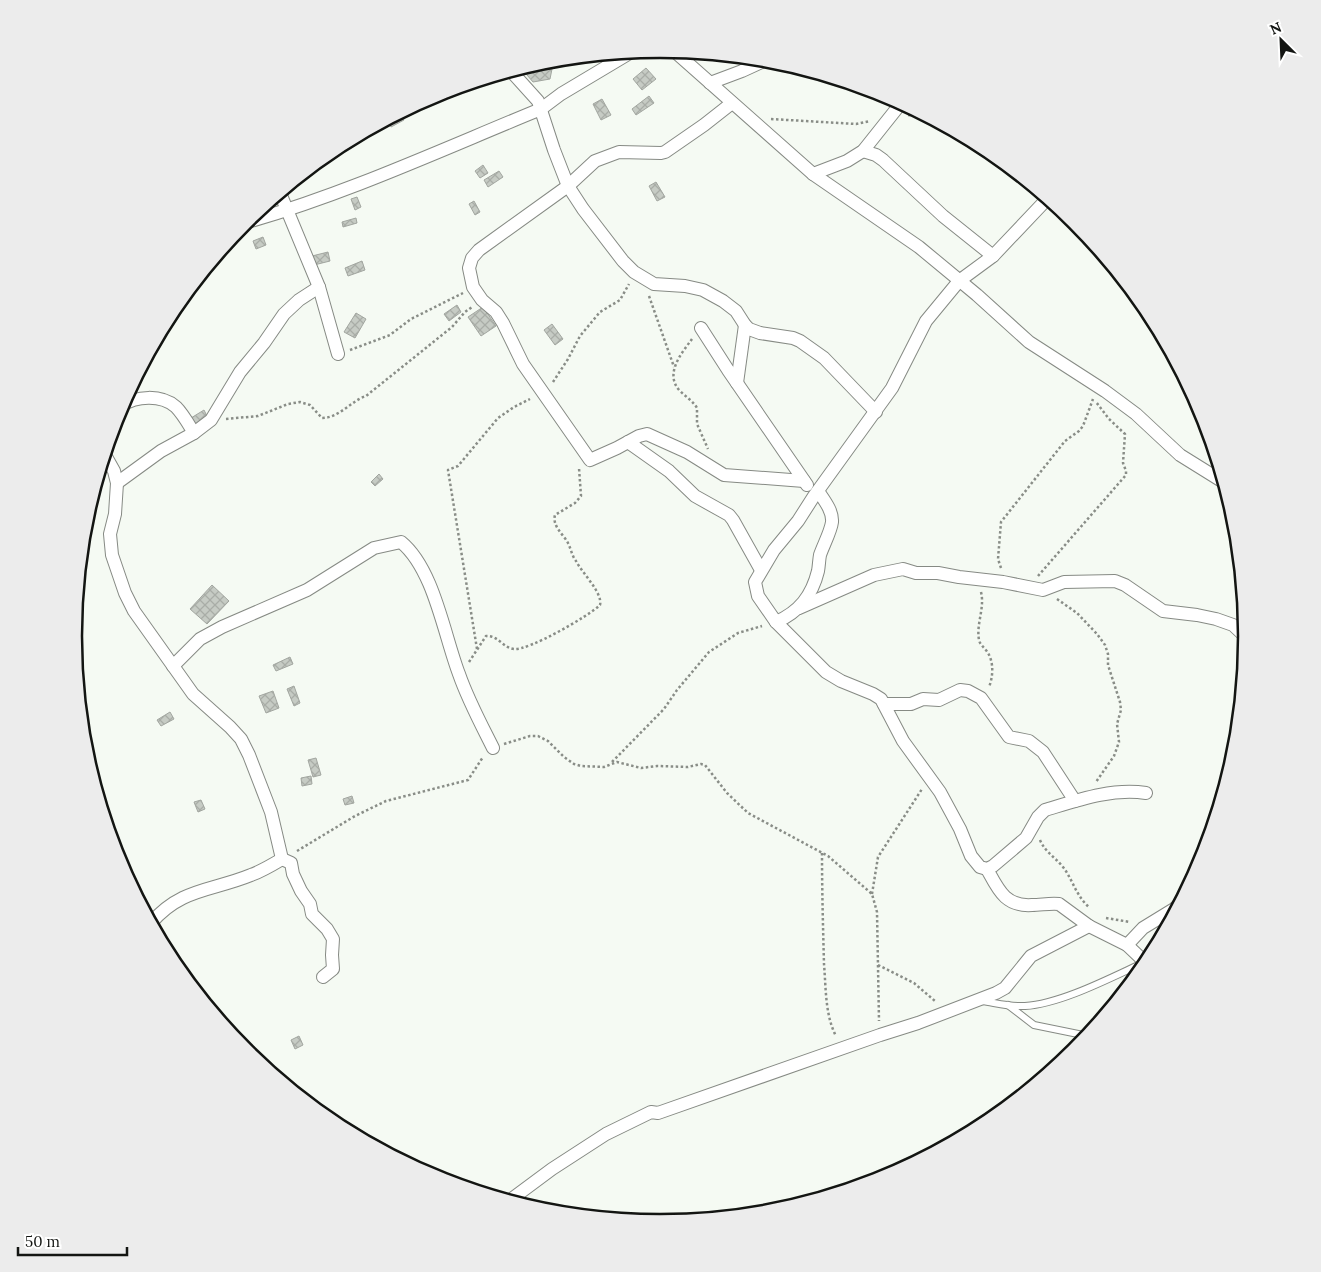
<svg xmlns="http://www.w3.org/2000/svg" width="1321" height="1272" font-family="Lora,serif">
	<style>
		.building { fill: url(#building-cross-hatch); stroke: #a2a6a0 }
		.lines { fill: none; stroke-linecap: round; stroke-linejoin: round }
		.lane-casing { stroke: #868a84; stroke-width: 8 }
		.street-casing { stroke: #868a84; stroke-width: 14 }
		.path { stroke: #898d87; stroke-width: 2.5; stroke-dasharray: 2.5 2.5; stroke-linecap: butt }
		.lane { stroke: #fff; stroke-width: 6 }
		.street { stroke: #fff; stroke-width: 12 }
		.rim { fill: none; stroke: #131512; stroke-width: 2.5 }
	</style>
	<defs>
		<pattern id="building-cross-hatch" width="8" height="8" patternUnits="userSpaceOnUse" patternTransform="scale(1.25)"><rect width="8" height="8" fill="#c6cbc4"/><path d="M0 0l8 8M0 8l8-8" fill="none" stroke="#a9ada7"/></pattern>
	</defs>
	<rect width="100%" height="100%" fill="#f5faf3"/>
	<!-- building -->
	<g class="building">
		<polygon points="554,59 550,79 533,82 521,68"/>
		<polygon points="646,68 656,79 642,90 633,79"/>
		<polygon points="649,96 654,103 636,115 632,109"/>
		<polygon points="602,99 611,115 601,120 593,104"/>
		<polygon points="400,113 404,120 391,127 388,121"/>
		<polygon points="483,165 488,173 480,178 475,171"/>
		<polygon points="499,171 503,177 488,187 484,180"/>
		<polygon points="656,182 665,197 657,201 649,186"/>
		<polygon points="357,197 361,207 355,210 351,199"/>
		<polygon points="474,201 480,212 475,215 469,204"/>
		<polygon points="356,218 357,223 343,227 342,222"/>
		<polygon points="263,237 266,245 256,249 253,241"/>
		<polygon points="328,252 330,261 314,265 312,256"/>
		<polygon points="362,261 365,270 348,276 345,268"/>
		<polygon points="457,305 461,312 449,321 444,314"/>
		<polygon points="483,307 496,326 481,336 468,317"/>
		<polygon points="356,313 366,319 355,338 344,332"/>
		<polygon points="552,324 563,339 555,345 544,330"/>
		<polygon points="204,410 207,416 195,424 191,418"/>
		<polygon points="379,474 383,479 375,486 371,482"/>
		<polygon points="212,585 229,601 207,624 190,609"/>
		<polygon points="290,657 293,664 276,671 273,665"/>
		<polygon points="294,686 300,703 294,706 287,689"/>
		<polygon points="273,691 279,708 266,713 259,696"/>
		<polygon points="170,712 174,719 161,726 157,720"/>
		<polygon points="316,758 321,775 313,777 308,760"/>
		<polygon points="311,776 312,784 302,786 301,778"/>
		<polygon points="352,796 354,803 345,805 343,799"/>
		<polygon points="201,800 205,809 198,812 194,802"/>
		<polygon points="299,1036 303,1045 295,1049 291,1040"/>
	</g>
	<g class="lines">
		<defs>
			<g id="lane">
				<path d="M 982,1001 C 996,1003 1011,1007 1025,1006 C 1061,1004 1112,977 1145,962"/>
				<polyline points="1008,1005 1034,1025 1088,1036"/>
			</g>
			<g id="street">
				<polyline points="673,50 813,174 919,247 977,295 1029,342 1105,391 1136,414 1180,455 1225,483"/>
				<polyline points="511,71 538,101 554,150 568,186 583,209 623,261 634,272 654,284 685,286 703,290 723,301 736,311 745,325 749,329 760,333 793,338 800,341 824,358 876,412"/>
				<polyline points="710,83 742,71 768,59"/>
				<polyline points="732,103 704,125 665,152 661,153 619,152 595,161 568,186 479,250 472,258 469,268 473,287 482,300 496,312 503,323 523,364 590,460 617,448 639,436 647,434 687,452 724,475 804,481"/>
				<polyline points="863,151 876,155 883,160 943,216 993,256"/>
				<polyline points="813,174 847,161 863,151 902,102"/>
				<polyline points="280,193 319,287 338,354"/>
				<path d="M 1048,198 L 993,256 L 959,281 L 926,321 L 892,388 L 814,496 L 798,521 L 774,550 L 755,582 L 758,596 L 776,622 L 826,672 L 841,681 L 873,694 L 881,699 L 903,741 L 940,792 L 960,829 L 971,856 L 980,867 L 987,869 L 993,866 L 1026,838 L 1038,817 L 1045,810 C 1078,800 1111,788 1146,793"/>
				<path d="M 244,223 C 346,194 443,149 541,109 L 561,94 L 633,51"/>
				<polyline points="701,328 728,370 807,485"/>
				<polyline points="737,383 745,325"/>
				<path d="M 121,406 C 136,396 161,394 176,407 C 183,414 189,425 194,433"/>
				<polyline points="628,442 669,471 695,496 729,515 733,520 761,570"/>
				<path d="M 105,455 L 114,471 L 117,483 L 115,514 L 110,534 L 112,555 L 125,593 L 134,611 L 193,694 L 230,727 L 241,739 L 249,755 L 271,812 L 282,859 C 272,865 262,871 251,875 C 212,891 181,888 151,923"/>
				<polyline points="117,483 161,451 194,433 211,420 240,372 264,343 284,314 299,300 319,287"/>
				<polyline points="799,608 874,575 903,569 916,573 938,573 959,577 1003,582 1043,590 1064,582 1115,581 1125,585 1163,611 1197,615 1216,619 1233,625 1248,639"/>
				<path d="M 776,622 C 799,612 812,596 818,571 C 819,566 819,560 820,555 C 823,546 831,531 832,522 C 833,511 824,500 818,491"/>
				<path d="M 173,666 L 200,639 L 222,627 L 307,590 L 374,548 L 401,542 C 434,569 444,635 459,674 C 468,700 481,724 493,748"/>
				<polyline points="884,704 911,704 923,699 939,700 960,690 968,691 981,698 1009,737 1029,741 1043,752 1075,801"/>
				<polyline points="282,859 291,863 293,874 301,891 310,904 312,914 327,929 333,939 332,955 333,969 323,977"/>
				<path d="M 987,869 C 998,889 1005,907 1032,905 C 1041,905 1050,903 1059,904 L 1089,926 L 1127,945 L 1147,964"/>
				<polyline points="1127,945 1143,928 1174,909 1180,904"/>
				<polyline points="509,1201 552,1169 606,1134 651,1112 658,1113 880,1035 918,1023 996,993 1005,988 1031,956 1089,926"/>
			</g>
		</defs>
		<!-- lane casing -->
		<use href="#lane" class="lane-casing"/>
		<!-- street casing -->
		<use href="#street" class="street-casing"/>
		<!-- path -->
		<g class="path">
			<polyline points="908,115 929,117"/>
			<polyline points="771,119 856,124 870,121"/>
			<polyline points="649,296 674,367"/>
			<path d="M 692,339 C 681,354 664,374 680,391 C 686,397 693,401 697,408 L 697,424 L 708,449"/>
			<polyline points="350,350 390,335 411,319 463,293"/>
			<polyline points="553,382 568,359 580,336 600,312 620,300 629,284"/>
			<path d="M 226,419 L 258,416 L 288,404 L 300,402 L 310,405 L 322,418 C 339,418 351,401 366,396 L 452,327 L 465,312 L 472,307"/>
			<polyline points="1001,568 998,559 1001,522 1065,441 1079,431 1083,426 1093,399"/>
			<polyline points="1038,576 1126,475 1126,471 1123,463 1125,434 1109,419 1096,402"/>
			<path d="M 981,592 C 985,608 976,624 979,640 C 980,645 985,648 988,653 C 994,663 993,677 989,687"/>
			<polyline points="1057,599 1077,613 1097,634 1105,645 1108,654 1108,665 1120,702 1121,710 1117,724 1119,742 1114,756 1096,782"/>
			<polyline points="477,649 448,470 458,466 498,418 514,407 530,399"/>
			<path d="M 469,662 L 486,636 C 498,635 503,648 514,649 C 528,651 589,616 600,605 C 603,593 582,573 576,561 C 572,556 571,549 568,543 C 563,534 552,526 555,515 L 575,503 L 581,496 L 579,468"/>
			<polyline points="504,744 530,736 538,736 548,741 564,757 574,764 581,766 604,767 617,762 641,768 657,766 688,767 701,764 705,765 727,793 748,813 828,856 872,894 877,912 879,1021"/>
			<polyline points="612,762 664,709 677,690 709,652 738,633 762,626"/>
			<path d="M 1040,840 C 1045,852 1055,857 1063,867 C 1073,880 1076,896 1089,907"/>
			<polyline points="297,851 355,816 386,801 468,780 483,757"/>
			<path d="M 822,853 C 822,890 823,927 824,964 C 826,988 825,1015 836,1036"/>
			<polyline points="872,894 878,857 922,789"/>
			<polyline points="1106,918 1130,922"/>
			<polyline points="878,965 914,983 935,1001"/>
		</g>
		<!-- lane -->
		<use href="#lane" class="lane"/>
		<!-- street -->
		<use href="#street" class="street"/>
	</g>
	<!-- crop -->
	<path d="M0 0H1321V1272H0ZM82 636a578 578 0 1 1 1156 0a578 578 0 1 1-1156 0Z" fill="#ececec" fill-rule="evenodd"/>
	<path class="rim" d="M82 636a578 578 0 1 1 1156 0a578 578 0 1 1-1156 0Z"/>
	<!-- north arrow -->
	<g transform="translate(1281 40) rotate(336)" stroke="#ffffff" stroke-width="4" paint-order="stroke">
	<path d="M0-4L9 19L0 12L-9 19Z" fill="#131512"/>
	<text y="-8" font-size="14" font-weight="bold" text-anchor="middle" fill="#131512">N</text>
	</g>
	<!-- scale -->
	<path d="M18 1247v8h109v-8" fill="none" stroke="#131512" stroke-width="2.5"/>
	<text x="25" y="1247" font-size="15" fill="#131512" stroke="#ffffff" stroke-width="4" paint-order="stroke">50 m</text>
</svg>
